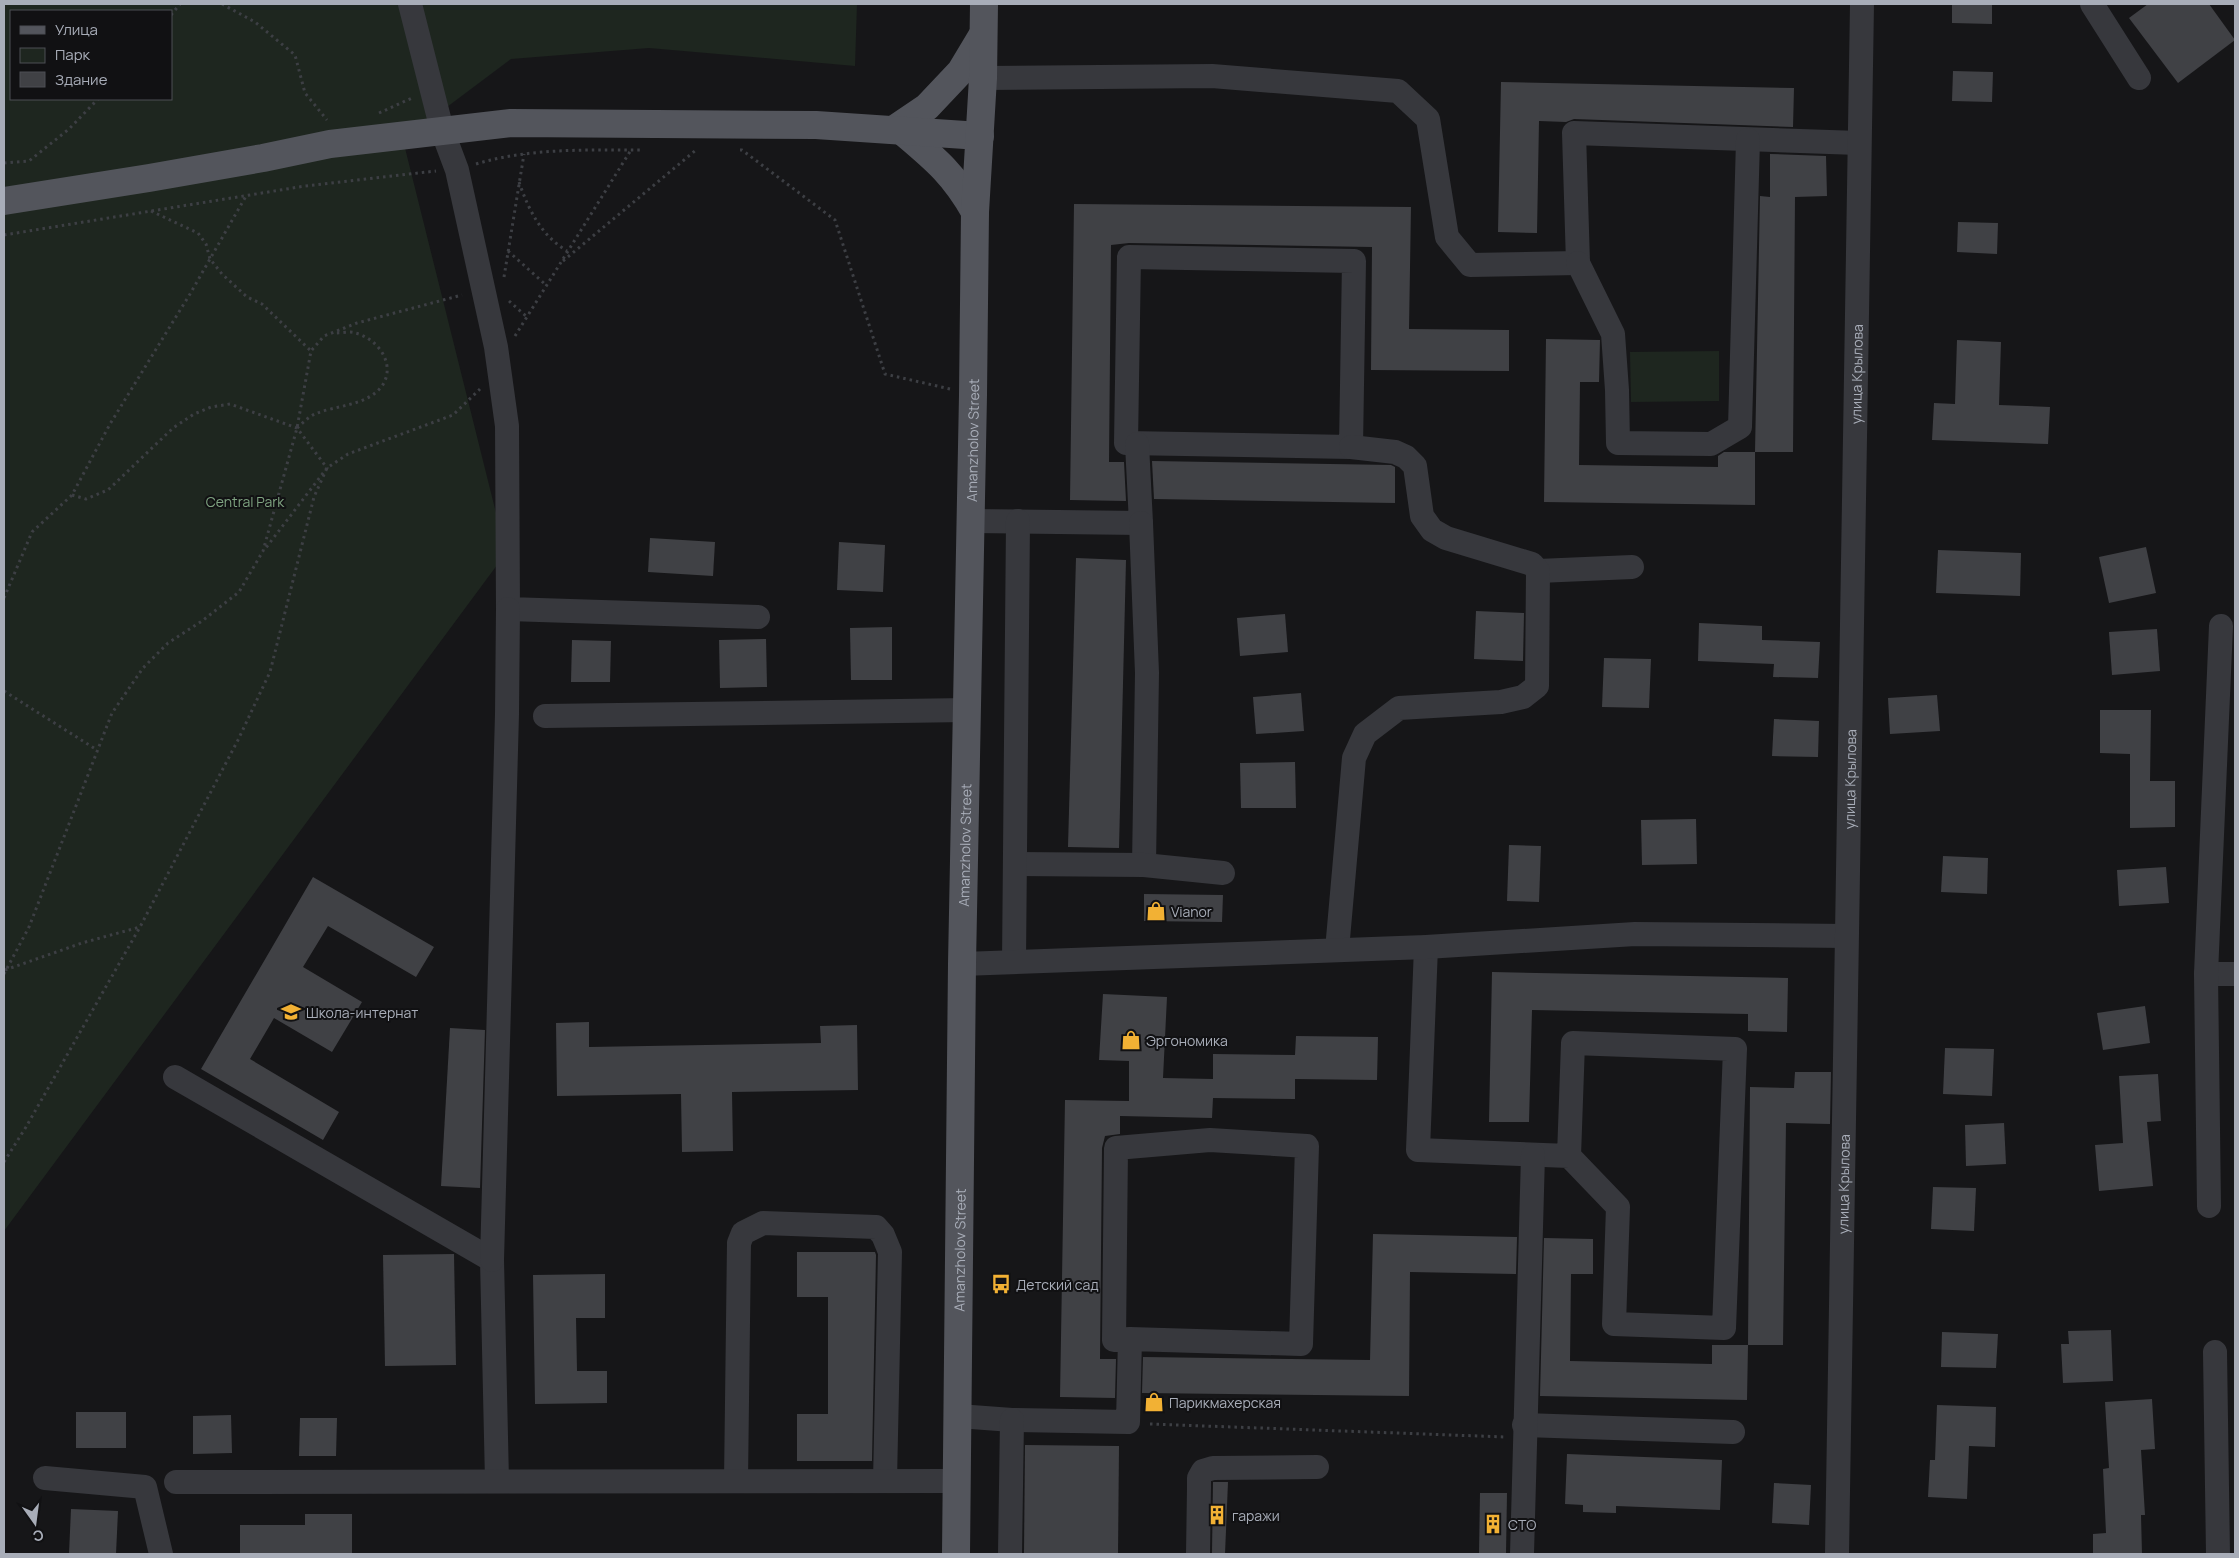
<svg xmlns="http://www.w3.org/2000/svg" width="2239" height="1558" font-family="Manrope,sans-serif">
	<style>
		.green { fill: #1e261f; fill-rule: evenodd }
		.building { fill: #404145 }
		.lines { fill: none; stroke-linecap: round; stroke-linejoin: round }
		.path { stroke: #3d3f44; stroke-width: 3; stroke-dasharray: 2.5 4; stroke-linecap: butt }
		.minor { stroke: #37383d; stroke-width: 24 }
		.major { stroke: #53555c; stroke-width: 28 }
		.labels { text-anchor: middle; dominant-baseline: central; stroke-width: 4; stroke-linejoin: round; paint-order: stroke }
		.street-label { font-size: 14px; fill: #a8adb8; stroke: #111113 }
		.park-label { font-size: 14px; fill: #7fa381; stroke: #111113 }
		.poi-label { font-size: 14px; fill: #a8adb8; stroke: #111113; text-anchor: start }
	</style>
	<rect width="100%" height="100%" fill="#161618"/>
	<!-- green -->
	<g class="green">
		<path d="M 4,4 L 857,4 L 855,66 L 649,48 L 511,59 L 403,140 L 506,553 L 4,1231 ZM 11,11 L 171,11 L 171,99 L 11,99 Z"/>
		<polygon points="1719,351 1719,401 1631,402 1630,352"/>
	</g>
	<!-- building -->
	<g class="building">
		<polygon points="1952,4 1992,4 1992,24 1952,23"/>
		<polygon points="2148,4 2209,4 2235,40 2178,83 2129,18"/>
		<polygon points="1953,71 1993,72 1992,102 1952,101"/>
		<polygon points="1501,82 1794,88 1793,127 1574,119 1566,122 1539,121 1537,233 1498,232"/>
		<polygon points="1770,154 1826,156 1827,196 1795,197 1793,452 1755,452 1760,196 1770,197"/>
		<polygon points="1074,204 1411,207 1409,329 1509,330 1509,371 1371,370 1372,247 1129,243 1111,245 1109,462 1124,462 1126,501 1070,500"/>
		<polygon points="1958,222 1998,223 1997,254 1957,252"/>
		<polygon points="1546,339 1600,340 1599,382 1580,382 1579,465 1718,467 1718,456 1724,452 1755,452 1755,505 1544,502"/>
		<polygon points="1957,340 2001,342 1999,405 2050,407 2048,444 1932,440 1934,403 1955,404"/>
		<polygon points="1152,461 1391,465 1395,467 1395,503 1154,499"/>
		<polygon points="650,538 715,542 713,576 648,572"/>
		<polygon points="839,542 885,545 883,592 837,590"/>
		<polygon points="2146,547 2156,593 2109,603 2099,557"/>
		<polygon points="1938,550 2021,553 2020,596 1936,593"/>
		<polygon points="1076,558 1126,560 1119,848 1068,847"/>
		<polygon points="1476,611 1524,613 1523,661 1474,659"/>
		<polygon points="1285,614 1288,652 1240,656 1237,618"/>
		<polygon points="1699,623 1762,626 1762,640 1820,642 1818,678 1773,677 1774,664 1698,661"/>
		<polygon points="892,627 892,680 851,680 850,628"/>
		<polygon points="2157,629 2160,671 2112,675 2109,632"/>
		<polygon points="766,639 767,687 720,688 719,640"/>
		<polygon points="572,640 611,641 610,682 571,682"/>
		<polygon points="1604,658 1651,659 1649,708 1602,707"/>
		<polygon points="1301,693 1304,731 1256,734 1253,697"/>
		<polygon points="1937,695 1940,731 1890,734 1888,698"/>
		<polygon points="2100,710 2151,710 2150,781 2175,781 2175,827 2130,828 2130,754 2100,753"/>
		<polygon points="1774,719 1819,721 1818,757 1772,756"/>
		<polygon points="1295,762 1296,808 1241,808 1240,763"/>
		<polygon points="1696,819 1697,864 1642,865 1641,820"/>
		<polygon points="1509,845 1541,846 1539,902 1507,901"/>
		<polygon points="1943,856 1988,858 1987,894 1941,892"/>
		<polygon points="2166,867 2169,903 2119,906 2117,870"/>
		<polygon points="313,877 434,947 416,977 328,926 303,967 362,1002 332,1052 274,1018 250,1059 339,1112 323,1140 201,1069"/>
		<polygon points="1144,894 1223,895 1222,922 1144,921"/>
		<polygon points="1492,972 1788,978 1787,1032 1748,1031 1748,1014 1532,1010 1529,1122 1489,1122"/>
		<polygon points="1103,994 1167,997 1163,1078 1213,1079 1213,1054 1295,1055 1296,1036 1378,1037 1377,1080 1295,1079 1295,1099 1213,1098 1212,1118 1120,1116 1120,1134 1105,1136 1102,1148 1100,1359 1116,1359 1115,1398 1060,1397 1065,1100 1129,1101 1129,1061 1099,1060"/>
		<polygon points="2145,1006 2150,1043 2103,1050 2097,1013"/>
		<polygon points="589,1022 589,1047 821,1043 820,1026 857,1025 858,1090 732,1092 733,1151 682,1152 681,1094 557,1096 556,1023"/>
		<polygon points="450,1028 485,1030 480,1188 441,1186"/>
		<polygon points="1945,1048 1994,1049 1992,1096 1943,1094"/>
		<polygon points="1795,1072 1831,1072 1830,1124 1786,1123 1783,1345 1748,1345 1750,1087 1794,1088"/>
		<polygon points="2158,1074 2161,1121 2147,1122 2153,1186 2099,1191 2095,1145 2123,1143 2119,1076"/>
		<polygon points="2004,1123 2006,1164 1966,1166 1965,1125"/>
		<polygon points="1933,1187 1976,1188 1974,1231 1931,1229"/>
		<polygon points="1373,1234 1517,1237 1516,1274 1410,1272 1409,1396 1142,1393 1143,1357 1370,1360"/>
		<polygon points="1544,1238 1593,1239 1593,1274 1571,1274 1570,1361 1712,1364 1712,1345 1748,1345 1747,1400 1540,1396"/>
		<polygon points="797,1252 875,1252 876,1255 872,1461 797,1461 797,1414 828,1414 828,1297 797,1297"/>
		<polygon points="454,1254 456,1365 385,1366 383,1255"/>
		<polygon points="605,1274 605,1318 576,1318 577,1371 607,1371 607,1403 535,1404 533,1275"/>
		<polygon points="2111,1330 2113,1381 2063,1383 2061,1344 2069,1344 2068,1331"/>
		<polygon points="1942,1332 1998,1334 1996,1368 1941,1367"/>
		<polygon points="2152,1399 2155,1449 2141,1450 2145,1515 2141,1515 2142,1554 2093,1554 2093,1534 2106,1533 2103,1469 2109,1468 2105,1402"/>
		<polygon points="1937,1405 1996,1407 1995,1447 1969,1446 1967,1499 1928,1497 1930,1460 1935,1460"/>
		<rect x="76" y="1412" width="50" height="36"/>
		<polygon points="231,1415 232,1453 193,1454 193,1416"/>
		<polygon points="300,1418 337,1418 336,1456 299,1456"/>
		<polygon points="1025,1445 1119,1446 1118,1554 1024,1554"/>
		<polygon points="1567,1454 1722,1460 1720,1510 1616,1506 1616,1513 1583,1512 1583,1505 1565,1504"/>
		<polygon points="1213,1482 1228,1482 1225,1554 1212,1554"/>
		<polygon points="1774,1483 1811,1485 1809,1525 1772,1523"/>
		<polygon points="1480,1493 1507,1493 1506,1554 1479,1554"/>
		<polygon points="71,1509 118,1511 116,1554 69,1554"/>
		<polygon points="305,1514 352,1514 352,1554 240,1554 240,1525 305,1525"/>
	</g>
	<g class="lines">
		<!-- path -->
		<g class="path">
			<polyline points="222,4 255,22 295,55 305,93 327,120"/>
			<polyline points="171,15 180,4"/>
			<polyline points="379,113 412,98"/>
			<polyline points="740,150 742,150 835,220 885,374 950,389"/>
			<polyline points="4,163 29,161 69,129 98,99"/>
			<path d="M 476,164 C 529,148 586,150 641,150"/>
			<path d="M 519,182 C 529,211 541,235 567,251"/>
			<polyline points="151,211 198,233 206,244 210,259 222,274 247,297 262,304 311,351"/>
			<polyline points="4,235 305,186 436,171"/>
			<polyline points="508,251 546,285"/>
			<polyline points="563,261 696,150"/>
			<polyline points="504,277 524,154"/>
			<polyline points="509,301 527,317"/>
			<polyline points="515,336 631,150"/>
			<path d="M 297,428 C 303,423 308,417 315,414 C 336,405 367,406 382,386 C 397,364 377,338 355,333 C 350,331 342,333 336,333"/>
			<polyline points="72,495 86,499 108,490 173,428 194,414 211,407 230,404 297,428 327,468 265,549"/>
			<polyline points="4,598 32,532 72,495 110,424 190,294 246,196"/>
			<polyline points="4,691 97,750"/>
			<polyline points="5,970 82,943 140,927"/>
			<polyline points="4,974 29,927 112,713 143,668 168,643 202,621 239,592 263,551 297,428 311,351 324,336 357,323 462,295"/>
			<polyline points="4,1162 26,1127 140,927 238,740 270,672 314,497 327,468 348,454 453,415 480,389"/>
			<polyline points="1150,1424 1506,1437"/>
		</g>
		<!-- minor -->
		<g class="minor">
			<polyline points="410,4 442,130 457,170 496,347 507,426 508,609 758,617"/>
			<polyline points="2092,4 2139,78"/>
			<polyline points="983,78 1212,76 1398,91 1428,119 1447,237 1470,265 1578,263 1574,133 1859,143"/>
			<polygon points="1129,257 1354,261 1351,447 1126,443"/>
			<polyline points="1578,263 1613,334 1617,390 1618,443 1711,444 1740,427 1748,140"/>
			<polyline points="970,521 1141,523 1137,444"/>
			<polyline points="1141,523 1147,673 1144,865"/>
			<polyline points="1538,571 1632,567"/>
			<polyline points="545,716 967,710"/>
			<polyline points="1015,864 1144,865 1223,873"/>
			<polyline points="1426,947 1418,1150 1569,1156 1618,1207 1614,1324 1724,1328 1735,1049 1573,1043 1569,1156"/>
			<polyline points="1337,950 1354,758 1365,734 1399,708 1501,702 1523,697 1537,686 1538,571 1532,564 1446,538 1432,530 1422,516 1415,466 1406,457 1395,452 1351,447"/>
			<polyline points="1014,962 1018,521"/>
			<polyline points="962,964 1426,947 1635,934 1846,936"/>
			<polyline points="2206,974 2235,974"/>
			<polyline points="175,1077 492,1260 497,1481"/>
			<polyline points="2209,1206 2206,974 2221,626"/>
			<polyline points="492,1260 507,714 508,609"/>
			<polyline points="2215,1352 2218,1554"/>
			<polyline points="958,1416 1012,1420 1128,1422 1130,1339 1114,1340 1116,1148 1210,1140 1307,1146 1301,1344 1130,1339"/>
			<polyline points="1524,1425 1733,1432"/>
			<polyline points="45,1478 145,1487 161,1554"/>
			<polyline points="736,1481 739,1243 743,1233 763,1223 876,1227 883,1235 890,1252 885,1481"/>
			<polyline points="176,1482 957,1481"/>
			<polyline points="1010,1554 1012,1420"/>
			<polyline points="1198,1554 1199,1488 1199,1478 1203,1471 1213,1468 1317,1467"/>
			<polyline points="1522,1554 1533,1155"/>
			<path id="s1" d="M 1837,1554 L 1862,4"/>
		</g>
		<!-- major -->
		<g class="major">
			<polyline points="893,130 927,107 961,71 982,36"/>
			<path d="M 902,131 C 934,158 954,174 975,212"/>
			<polyline points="4,201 149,178 263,158 330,144 511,123 816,125 980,136"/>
			<path id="s2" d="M 956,1554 L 962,964 L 973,395 L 975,212 L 983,78 L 984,4"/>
		</g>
	</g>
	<!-- icons -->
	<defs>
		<symbol id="shop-bare" viewBox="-9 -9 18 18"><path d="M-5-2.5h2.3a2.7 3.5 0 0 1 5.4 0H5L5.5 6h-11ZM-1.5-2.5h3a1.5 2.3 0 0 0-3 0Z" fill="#f2b134" stroke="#111113" stroke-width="2.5" paint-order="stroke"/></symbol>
		<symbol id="school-bare" viewBox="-9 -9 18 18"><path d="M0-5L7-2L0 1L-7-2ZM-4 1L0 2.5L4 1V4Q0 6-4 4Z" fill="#f2b134" stroke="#111113" stroke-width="2.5" paint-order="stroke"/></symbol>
		<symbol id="bus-bare" viewBox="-9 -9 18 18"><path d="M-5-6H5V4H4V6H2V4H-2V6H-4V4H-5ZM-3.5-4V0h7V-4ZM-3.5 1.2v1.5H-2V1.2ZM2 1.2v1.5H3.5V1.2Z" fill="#f2b134" stroke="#111113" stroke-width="2.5" paint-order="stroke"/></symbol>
		<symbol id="building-bare" viewBox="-9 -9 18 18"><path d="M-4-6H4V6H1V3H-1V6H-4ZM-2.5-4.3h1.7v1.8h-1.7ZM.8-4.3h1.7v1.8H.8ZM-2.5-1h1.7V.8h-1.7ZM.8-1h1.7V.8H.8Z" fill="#f2b134" stroke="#111113" stroke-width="2.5" paint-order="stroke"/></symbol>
	</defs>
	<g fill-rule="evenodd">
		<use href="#shop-bare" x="1142" y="897" width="28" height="28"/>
		<use href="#school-bare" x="277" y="998" width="28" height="28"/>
		<use href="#shop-bare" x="1117" y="1026" width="28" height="28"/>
		<use href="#bus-bare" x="987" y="1270" width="28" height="28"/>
		<use href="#shop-bare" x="1140" y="1388" width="28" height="28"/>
		<use href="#building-bare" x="1203" y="1501" width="28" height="28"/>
		<use href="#building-bare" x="1479" y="1510" width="28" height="28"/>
	</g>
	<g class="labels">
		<!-- street labels -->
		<g class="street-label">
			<text stroke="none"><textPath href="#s1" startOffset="1180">улица Крылова</textPath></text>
			<text stroke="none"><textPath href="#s2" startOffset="1114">Amanzholov Street</textPath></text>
			<text stroke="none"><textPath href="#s1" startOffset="775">улица Крылова</textPath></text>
			<text stroke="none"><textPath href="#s2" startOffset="709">Amanzholov Street</textPath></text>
			<text stroke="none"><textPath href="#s1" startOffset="370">улица Крылова</textPath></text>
			<text stroke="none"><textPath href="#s2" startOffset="304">Amanzholov Street</textPath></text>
		</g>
		<!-- park labels -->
		<g class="park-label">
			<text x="245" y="501">Central Park</text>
		</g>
		<!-- poi labels -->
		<g class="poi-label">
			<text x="1171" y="911">Vianor</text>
			<text x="306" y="1012">Школа-интернат</text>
			<text x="1146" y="1040">Эргономика</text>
			<text x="1016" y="1284">Детский сад</text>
			<text x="1169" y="1402">Парикмахерская</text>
			<text x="1232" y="1515">гаражи</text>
			<text x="1508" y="1524">СТО</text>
		</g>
	</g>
	<!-- border -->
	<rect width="2239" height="1558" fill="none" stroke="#a8adb8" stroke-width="10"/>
	<!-- legend -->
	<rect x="10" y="10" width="162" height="90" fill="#111113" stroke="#4d4f55"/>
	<rect x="20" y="26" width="25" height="8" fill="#53555c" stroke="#4d4f55"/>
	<text x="55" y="35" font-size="15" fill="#a8adb8">Улица</text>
	<rect x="20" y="48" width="25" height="15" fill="#1e261f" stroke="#4d4f55"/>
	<text x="55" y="60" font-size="15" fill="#a8adb8">Парк</text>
	<rect x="20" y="72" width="25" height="15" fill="#404145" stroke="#4d4f55"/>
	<text x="55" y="85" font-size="15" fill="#a8adb8">Здание</text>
	<!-- north arrow -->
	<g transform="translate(35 1523) rotate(166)" stroke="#111113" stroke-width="4" paint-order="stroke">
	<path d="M0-4L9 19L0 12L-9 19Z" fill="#a8adb8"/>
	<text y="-8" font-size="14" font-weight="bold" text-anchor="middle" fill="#a8adb8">С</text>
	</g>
</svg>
